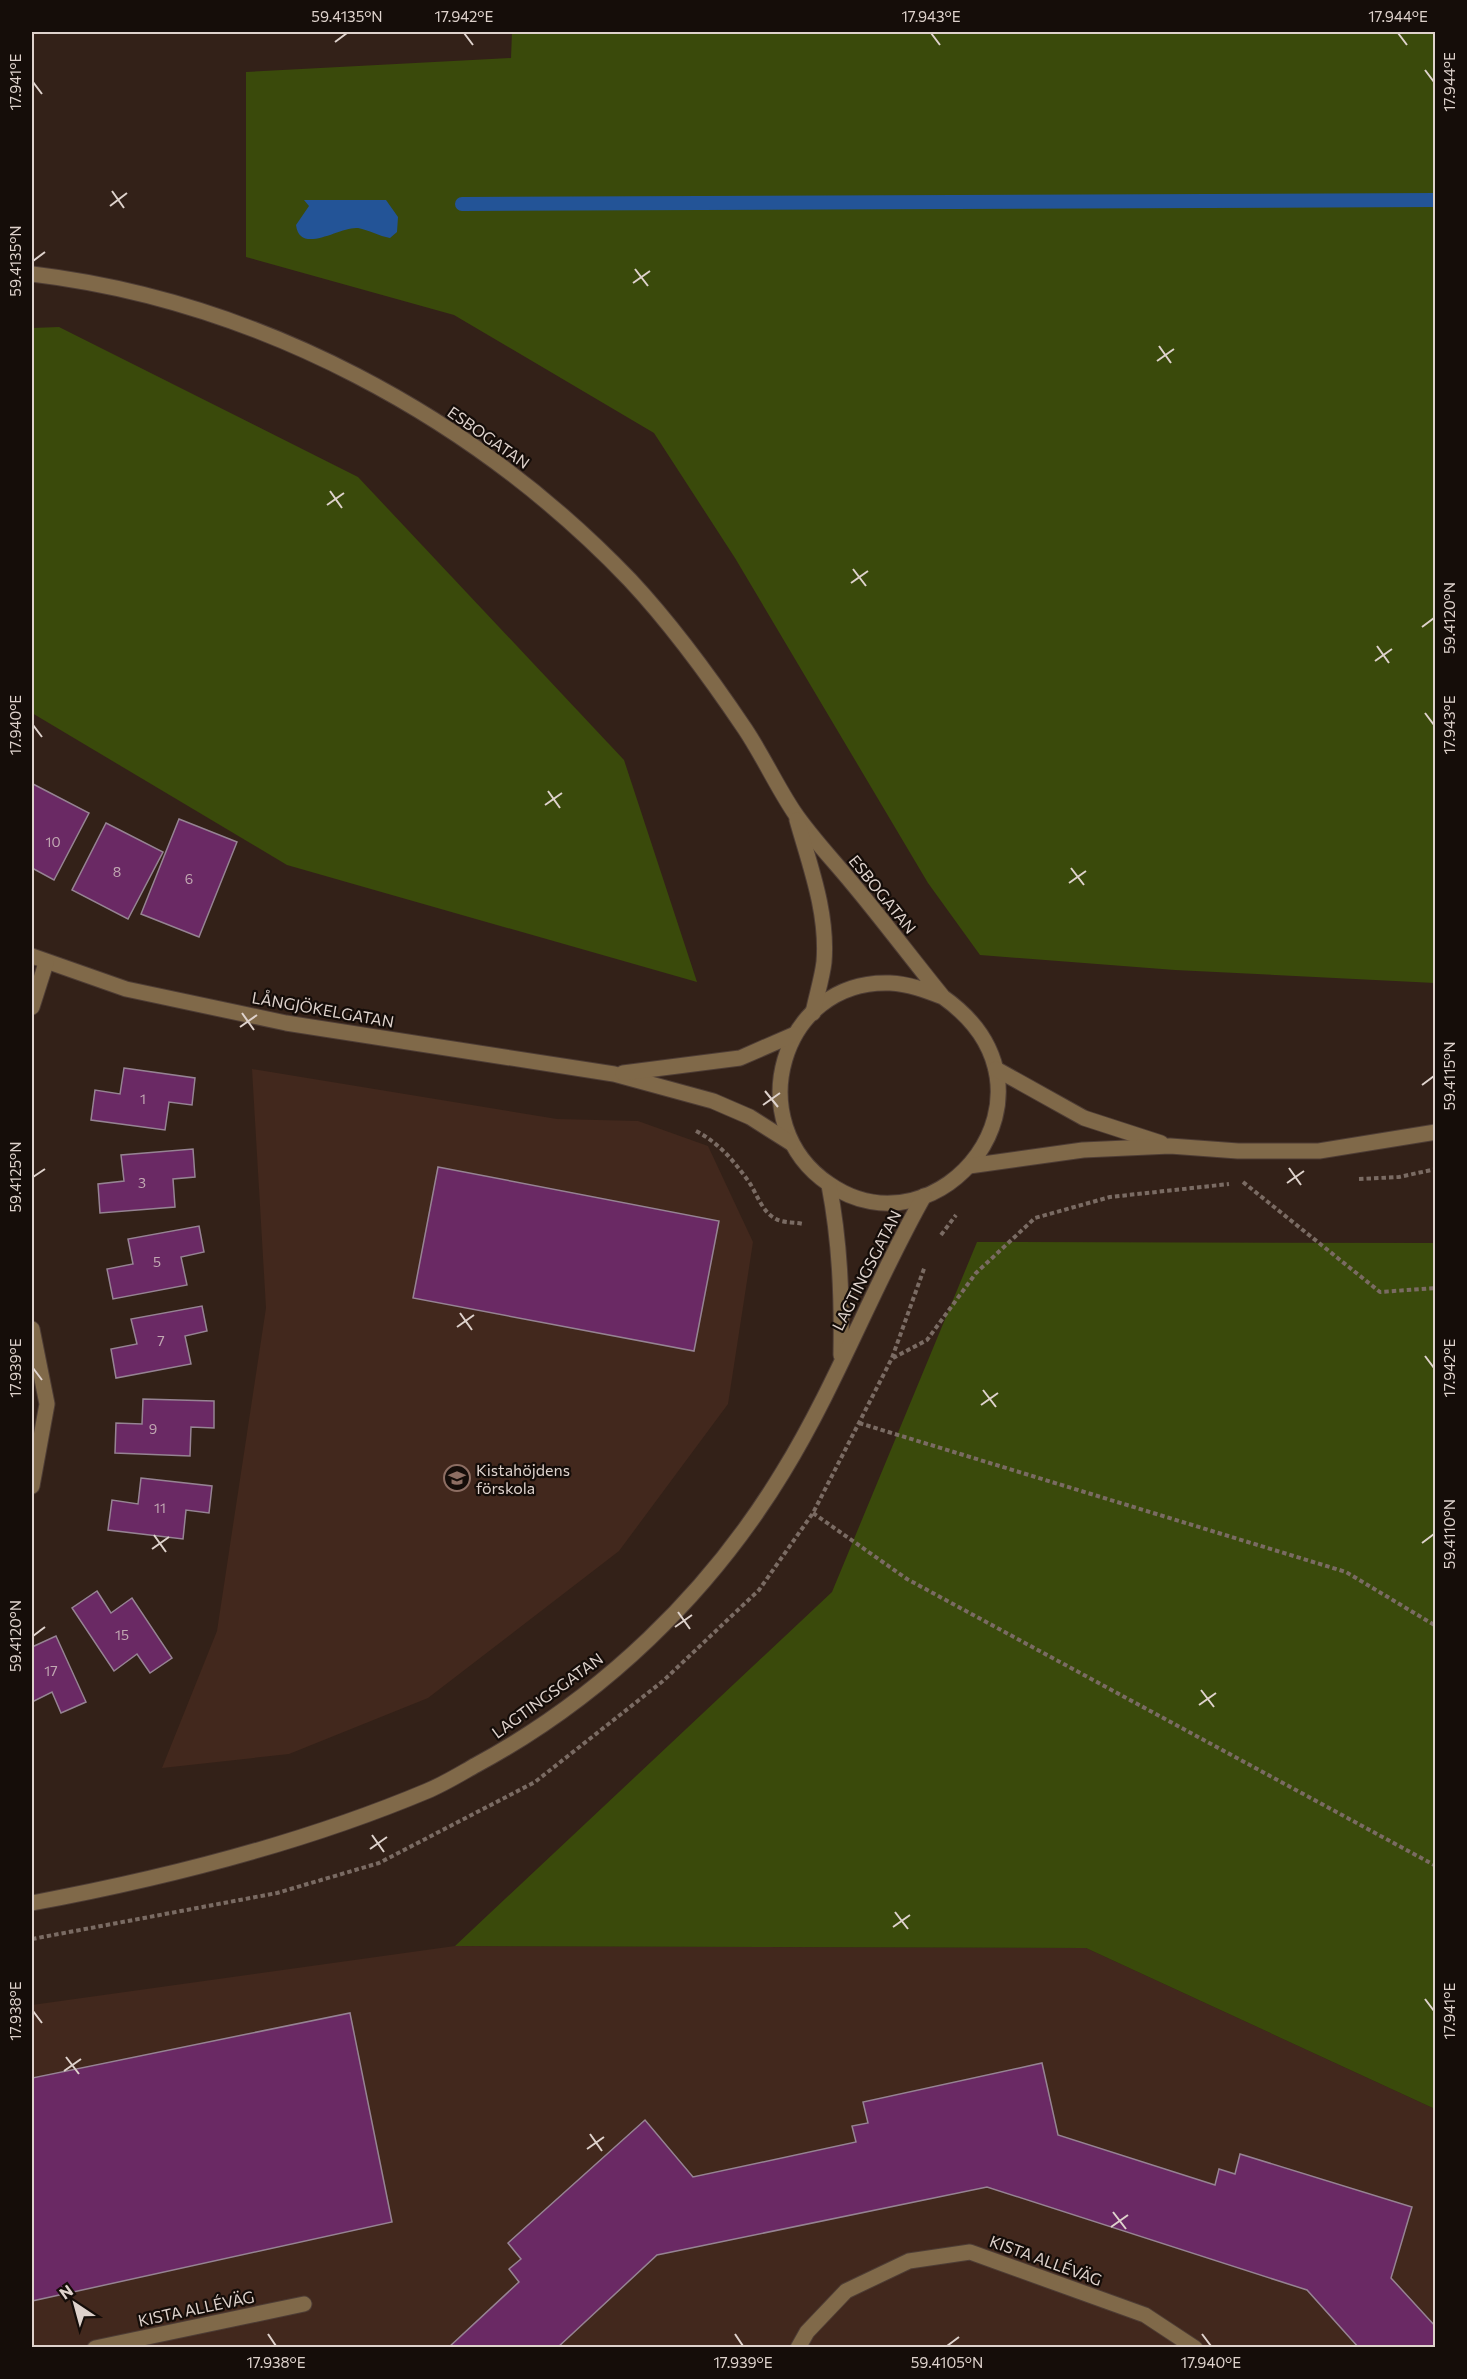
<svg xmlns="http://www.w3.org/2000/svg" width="1467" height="2379" font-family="Commissioner,sans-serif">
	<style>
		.built { fill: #42281d }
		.green { fill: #3a4a0b }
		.water { fill: #235497 }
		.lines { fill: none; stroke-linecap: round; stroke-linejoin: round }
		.stream { stroke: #235497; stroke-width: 14 }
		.building { fill: #6a2964; stroke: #968393; stroke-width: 1.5 }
		.minor-casing { stroke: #4e3d35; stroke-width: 17 }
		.path { stroke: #7a6b63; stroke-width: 4; stroke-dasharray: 4.5 3; stroke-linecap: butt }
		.minor { stroke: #806949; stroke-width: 15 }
		.ticks { fill: none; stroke: #ded2cc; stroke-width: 2 }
		.labels { text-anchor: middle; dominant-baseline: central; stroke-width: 4.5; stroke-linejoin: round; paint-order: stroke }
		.number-label { font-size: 14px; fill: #c1a8b2 }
		.street-label { font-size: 16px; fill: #ded2cc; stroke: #150d09 }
		.poi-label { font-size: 16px; fill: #ded2cc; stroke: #150d09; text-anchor: start }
		.neatline { fill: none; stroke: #ded2cc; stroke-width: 2 }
		.ticks-label { font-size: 15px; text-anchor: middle; fill: #ded2cc }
	</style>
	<rect width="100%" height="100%" fill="#332118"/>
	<!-- built -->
	<g class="built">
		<polygon points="252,1069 557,1119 638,1121 708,1146 753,1242 728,1404 619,1551 428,1698 289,1754 162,1768 217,1631 266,1308"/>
		<polygon points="455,1946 1086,1948 1435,2109 1435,2347 32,2347 32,2005"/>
	</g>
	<!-- green -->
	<g class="green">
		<polygon points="512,32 1435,32 1435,983 1175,970 980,955 928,883 735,558 654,433 454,315 246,257 246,72 511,58"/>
		<polygon points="59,327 358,477 624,760 697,982 287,865 32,713 32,328"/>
		<polygon points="977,1242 1435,1243 1435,2109 1086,1948 455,1946 832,1592"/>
	</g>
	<!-- water -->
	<path class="water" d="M 304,200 L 386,200 L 398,217 L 397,232 L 390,238 C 379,236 369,230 358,228 C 340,226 300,256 296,225 L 309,206 Z"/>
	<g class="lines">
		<!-- stream -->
		<polyline class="stream" points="462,204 1436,200"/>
	</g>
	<!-- building -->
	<g class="building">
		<polygon points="33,784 89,813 54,880 32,868"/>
		<polygon points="179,819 237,842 199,937 141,914"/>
		<polygon points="106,823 163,852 128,919 72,890"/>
		<polygon points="124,1068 195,1078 192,1105 169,1102 165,1130 91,1120 95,1090 120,1094"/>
		<polygon points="193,1149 195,1177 173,1179 175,1207 100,1213 98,1184 124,1181 121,1155"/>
		<polygon points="438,1167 719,1221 694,1351 413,1298"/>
		<polygon points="199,1226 204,1252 181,1257 187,1285 113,1299 107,1269 133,1264 128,1239"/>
		<polygon points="202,1306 207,1331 185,1336 191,1364 116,1378 111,1349 137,1344 131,1319"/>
		<polygon points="143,1399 214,1401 214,1428 191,1427 190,1456 115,1453 116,1423 142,1424"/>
		<polygon points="141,1478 212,1486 209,1513 186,1510 183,1539 108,1530 112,1500 138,1504"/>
		<polygon points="97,1591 111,1613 132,1598 172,1658 150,1673 137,1654 114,1671 72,1608"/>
		<polygon points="56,1636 86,1702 61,1713 52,1692 32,1702 32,1645 32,1647"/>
		<polygon points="350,2013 392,2222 32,2301 32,2078"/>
		<polygon points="1042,2063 1058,2135 1215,2185 1219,2169 1235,2174 1240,2154 1412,2207 1391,2278 1436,2327 1436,2348 1359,2348 1307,2290 987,2187 657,2255 557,2348 448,2348 519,2282 509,2269 521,2259 508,2243 645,2120 693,2177 856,2142 852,2126 868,2123 863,2102"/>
	</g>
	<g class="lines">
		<defs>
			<g id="minor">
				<path d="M 32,274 C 257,301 473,416 630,580 C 672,625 710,677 745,729 C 763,756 776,785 794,812 C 811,837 833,860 852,883 C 883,920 912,959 943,997 C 1077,1092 939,1260 829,1184 C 740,1124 780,979 890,983 C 909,984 925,990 943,997"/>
				<path d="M 797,820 C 810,866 828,913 824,962 C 822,979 816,997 813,1013"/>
				<polyline points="32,956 126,989 286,1023 614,1074 713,1101 750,1117 791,1143"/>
				<polyline points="32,1007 46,963"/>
				<polyline points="996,1069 1084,1118 1161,1143"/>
				<polyline points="623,1073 740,1058 795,1034"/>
				<polyline points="969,1166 1083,1150 1170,1146 1238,1151 1319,1151 1436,1132"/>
				<path d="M 829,1185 C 840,1242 842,1296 841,1355"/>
				<polyline points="32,1329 47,1404 32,1486"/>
				<path d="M 32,1903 C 166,1878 301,1844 427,1791 C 444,1784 460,1774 476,1765 C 602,1697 709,1594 783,1472 C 837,1384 873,1286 924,1196"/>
				<polyline points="95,2348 304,2304"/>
				<polyline points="798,2348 807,2332 846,2291 909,2261 970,2252 1145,2315 1195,2348"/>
			</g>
		</defs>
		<!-- minor casing -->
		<use href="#minor" class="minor-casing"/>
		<!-- path -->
		<g class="path">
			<path d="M 696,1131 C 719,1143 734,1161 749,1182 C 757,1194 762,1212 776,1219 C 783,1223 795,1222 803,1224"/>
			<polyline points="1359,1179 1399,1177 1436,1169"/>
			<polyline points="1243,1182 1380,1292 1436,1288"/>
			<polyline points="941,1235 956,1215"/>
			<polyline points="893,1358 927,1340 976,1273 1035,1218 1110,1197 1229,1184"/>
			<polyline points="859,1423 1346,1572 1436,1626"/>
			<polyline points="813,1513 907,1579 1436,1866"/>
			<polyline points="32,1939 277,1893 379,1863 535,1782 663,1681 759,1590 813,1513 892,1358 925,1266"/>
		</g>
		<!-- minor -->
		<use href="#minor" class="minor"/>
	</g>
	<!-- ticks -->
	<path class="ticks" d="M 464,33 L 473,45M 931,33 L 940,45M 1398,33 L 1407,45M 335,42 L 347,33M 1425,70 L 1434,82M 33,82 L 42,94M 112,191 L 124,208M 110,206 L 127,193M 33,261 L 45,252M 635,269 L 648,286M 633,283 L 650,271M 1159,346 L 1171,363M 1157,361 L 1174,349M 330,491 L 342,508M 327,505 L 344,493M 853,569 L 866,586M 851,583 L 868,571M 1422,627 L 1434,618M 1377,646 L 1389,663M 1375,661 L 1392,649M 1425,713 L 1434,725M 33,725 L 42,737M 548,791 L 560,808M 545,805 L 562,793M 1071,868 L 1084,885M 1069,883 L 1086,871M 242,1013 L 254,1030M 240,1027 L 257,1015M 1422,1085 L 1434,1076M 765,1091 L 778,1107M 763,1105 L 780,1093M 1289,1168 L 1301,1185M 33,1177 L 45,1169M 1287,1183 L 1304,1171M 460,1313 L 472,1330M 457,1327 L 474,1315M 1425,1356 L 1434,1368M 33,1368 L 42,1380M 983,1390 L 996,1407M 981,1405 L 998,1393M 154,1535 L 166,1552M 1422,1543 L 1434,1534M 152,1549 L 169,1537M 678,1612 L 690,1629M 675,1627 L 692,1615M 33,1636 L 45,1627M 1201,1690 L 1214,1707M 1199,1705 L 1216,1693M 372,1835 L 384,1852M 370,1849 L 387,1837M 895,1912 L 908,1929M 893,1927 L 910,1915M 1425,1999 L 1434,2011M 33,2011 L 42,2023M 66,2057 L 79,2074M 64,2071 L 81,2059M 590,2134 L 602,2151M 587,2149 L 604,2137M 1113,2212 L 1126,2229M 1111,2227 L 1128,2215M 268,2334 L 276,2346M 735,2334 L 743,2346M 1202,2334 L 1211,2346M 947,2346 L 959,2337"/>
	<!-- icons -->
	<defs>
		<symbol id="school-ring" viewBox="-11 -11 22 22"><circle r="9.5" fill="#150d09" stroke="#8d6e63" stroke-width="1.5"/><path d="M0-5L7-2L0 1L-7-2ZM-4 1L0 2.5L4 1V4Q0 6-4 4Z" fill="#8d6e63"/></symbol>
	</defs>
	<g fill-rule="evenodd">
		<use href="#school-ring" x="442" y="1463" width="30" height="30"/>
	</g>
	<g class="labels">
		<!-- number labels -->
		<g class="number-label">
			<text x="53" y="841">10</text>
			<text x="117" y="871">8</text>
			<text x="189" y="878">6</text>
			<text x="143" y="1098">1</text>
			<text x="142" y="1182">3</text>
			<text x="157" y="1261">5</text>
			<text x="161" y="1340">7</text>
			<text x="153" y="1428">9</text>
			<text x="160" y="1507">11</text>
			<text x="122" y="1634">15</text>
			<text x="51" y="1670">17</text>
		</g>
		<!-- street labels -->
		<g class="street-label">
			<text transform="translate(489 437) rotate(35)">ESBOGATAN</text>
			<text transform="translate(883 894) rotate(51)">ESBOGATAN</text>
			<text transform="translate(323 1009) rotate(10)">LÅNGJÖKELGATAN</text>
			<text transform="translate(866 1270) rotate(-63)">LAGTINGSGATAN</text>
			<text transform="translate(547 1695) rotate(-36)">LAGTINGSGATAN</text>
			<text transform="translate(1046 2260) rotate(20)">KISTA ALLÉVÄG</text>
			<text transform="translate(196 2308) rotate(-12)">KISTA ALLÉVÄG</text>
		</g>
		<!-- poi labels -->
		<g class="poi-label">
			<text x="476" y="1469">Kistahöjdens<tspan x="476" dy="18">förskola</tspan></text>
		</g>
	</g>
	<!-- border -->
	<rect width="1467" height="2379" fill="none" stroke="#150d09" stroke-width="66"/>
	<!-- north arrow -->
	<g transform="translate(75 2304) rotate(324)" stroke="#150d09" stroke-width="4.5" paint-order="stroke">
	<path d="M0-4.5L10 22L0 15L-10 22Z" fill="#ded2cc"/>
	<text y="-9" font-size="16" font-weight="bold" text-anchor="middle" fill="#ded2cc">N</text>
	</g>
	<rect x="33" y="33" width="1401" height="2313" class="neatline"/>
	<g class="ticks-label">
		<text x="347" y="22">59.4135°N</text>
		<text x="464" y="22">17.942°E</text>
		<text x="931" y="22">17.943°E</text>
		<text x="1398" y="22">17.944°E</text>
		<text transform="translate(1450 82) rotate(-90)" y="5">17.944°E</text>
		<text transform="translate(16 82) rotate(-90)" y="5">17.941°E</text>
		<text transform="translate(16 261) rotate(-90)" y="5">59.4135°N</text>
		<text transform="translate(1450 618) rotate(-90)" y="5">59.4120°N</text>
		<text transform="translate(1450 725) rotate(-90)" y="5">17.943°E</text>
		<text transform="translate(16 725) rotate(-90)" y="5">17.940°E</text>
		<text transform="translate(1450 1076) rotate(-90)" y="5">59.4115°N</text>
		<text transform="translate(16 1177) rotate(-90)" y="5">59.4125°N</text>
		<text transform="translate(1450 1368) rotate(-90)" y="5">17.942°E</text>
		<text transform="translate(16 1368) rotate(-90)" y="5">17.939°E</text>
		<text transform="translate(1450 1534) rotate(-90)" y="5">59.4110°N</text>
		<text transform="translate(16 1636) rotate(-90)" y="5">59.4120°N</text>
		<text transform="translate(1450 2011) rotate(-90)" y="5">17.941°E</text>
		<text transform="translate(16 2011) rotate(-90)" y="5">17.938°E</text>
		<text x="276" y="2368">17.938°E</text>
		<text x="743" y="2368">17.939°E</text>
		<text x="947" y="2368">59.4105°N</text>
		<text x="1211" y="2368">17.940°E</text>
	</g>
</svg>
